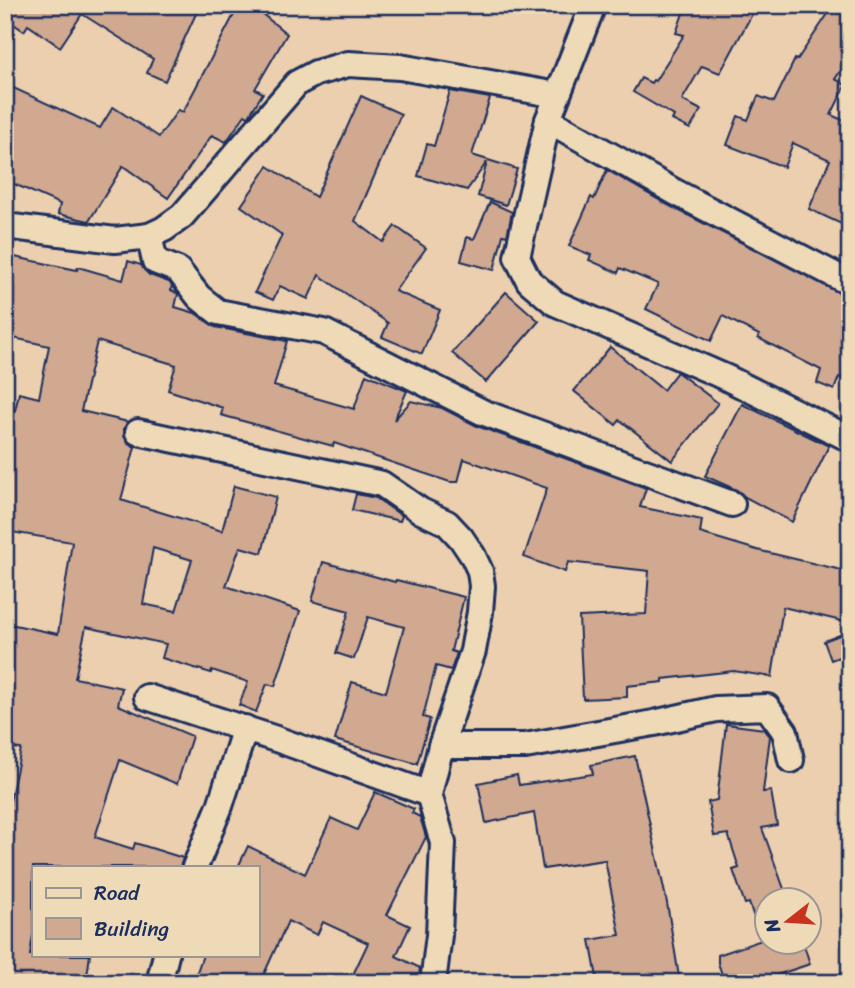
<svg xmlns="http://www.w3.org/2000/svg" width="855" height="988" font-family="Sriracha,sans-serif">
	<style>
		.building { fill: #d1a890; stroke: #1b2f5e; stroke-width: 2; fill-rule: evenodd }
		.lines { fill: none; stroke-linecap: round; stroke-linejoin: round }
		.minor-casing { stroke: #1b2f5e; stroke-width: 30 }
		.minor { stroke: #efdab8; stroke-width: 24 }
	</style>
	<rect width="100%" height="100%" fill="#eccfae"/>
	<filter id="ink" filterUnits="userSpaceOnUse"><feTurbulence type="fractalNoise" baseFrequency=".0143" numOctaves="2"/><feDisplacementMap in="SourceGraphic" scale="14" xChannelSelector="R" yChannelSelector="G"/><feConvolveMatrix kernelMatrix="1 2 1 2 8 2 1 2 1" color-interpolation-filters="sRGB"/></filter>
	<g filter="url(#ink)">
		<!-- building -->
		<g class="building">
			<polygon points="5,5 200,5 165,81 147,73 153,59 82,14 60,47 28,25 24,31 5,18"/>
			<polygon points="239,5 251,5 287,34 255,89 263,93 250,114 248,117 245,115 226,142 212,135 168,198 123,166 89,221 58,214 60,204 5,180 5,84 100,128 113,107 159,137 178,110 183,112"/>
			<polygon points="686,5 757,5 720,73 702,66 682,100 701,110 690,129 672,120 674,116 633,92 641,78 651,83 653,80 655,81 684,35 676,33"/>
			<polygon points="834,5 850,5 850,58 835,79 846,85 831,115 847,122 850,117 850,228 809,209 830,160 793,143 784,167 727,145 738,116 748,120 758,96 774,102 795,59 797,60"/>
			<polygon points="450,91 490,98 472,155 517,169 506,205 478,196 487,162 467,190 418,176 427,144 434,146"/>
			<polygon points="361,96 401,114 355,221 383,242 395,226 426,248 395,291 440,310 422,354 382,337 388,323 319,275 308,299 280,286 273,300 255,292 282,235 241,206 268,166 316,197"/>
			<polygon points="607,170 668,205 850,298 850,381 839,377 834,390 817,383 821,370 758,338 759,335 723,316 711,341 646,309 658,284 620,268 618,273 589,260 591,255 569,246 591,197 594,199"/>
			<polygon points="490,202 512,212 507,236 503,235 494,270 461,261 467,237 474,239"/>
			<path d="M 5,255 L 77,270 L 78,267 L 123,280 L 128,261 L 141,265 L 149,275 L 169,282 L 172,286 L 171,290 L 178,294 L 175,307 L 195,313 L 215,327 L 287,341 L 274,386 L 354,409 L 366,374 L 407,391 L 394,420 L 411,401 L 442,408 L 477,426 L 646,488 L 640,507 L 702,520 L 700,533 L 757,550 L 850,572 L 850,623 L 783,607 L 772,677 L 734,671 L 663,679 L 663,682 L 627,686 L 627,697 L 583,699 L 579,617 L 646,614 L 649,571 L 568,562 L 565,572 L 524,557 L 547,488 L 464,459 L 458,482 L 450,482 L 334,443 L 333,446 L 221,415 L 223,408 L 168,390 L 176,365 L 97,341 L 81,411 L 128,422 L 124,428 L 124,436 L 128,443 L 135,447 L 121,500 L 222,531 L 234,486 L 276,497 L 262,553 L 240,547 L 226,586 L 300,611 L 275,686 L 267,684 L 256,712 L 239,705 L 248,682 L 212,670 L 211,673 L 162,658 L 166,644 L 86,627 L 75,678 L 122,688 L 118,705 L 192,736 L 177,784 L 120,760 L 95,837 L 133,849 L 135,843 L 183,858 L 180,867 L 33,867 L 33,935 L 30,955 L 90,955 L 86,983 L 5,983 L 5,825 L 21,749 L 5,747 L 5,623 L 58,634 L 72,542 L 5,531 L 5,454 L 19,393 L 39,398 L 49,346 L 5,336 ZM 153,548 L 192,560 L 176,611 L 143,604 Z"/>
			<polygon points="506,292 539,321 486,382 452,353"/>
			<polygon points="610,347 663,390 677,372 718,403 672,461 620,420 616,425 574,391"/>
			<polygon points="742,404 829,446 792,522 745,497 737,490 705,476"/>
			<polygon points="356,494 376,498 402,516 400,521 352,510"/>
			<polygon points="323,562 395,582 396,580 464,597 451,651 457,653 451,670 436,666 423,717 430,719 417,764 335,740 352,682 386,692 404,627 368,617 354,659 336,653 349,611 312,601"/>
			<polygon points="850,631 850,653 831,660 824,641"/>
			<polygon points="726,724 764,729 770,736 763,792 771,791 777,825 762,828 788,900 767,900 767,942 803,942 810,964 752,983 725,983 718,963 718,955 762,940 749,903 745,904 733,870 739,868 728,834 714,836 708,802 717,800"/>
			<polygon points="635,756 667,903 680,983 598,983 590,940 620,935 605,860 543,869 534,813 486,823 478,783 517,775 519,785 593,774 591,765"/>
			<polygon points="375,792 414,809 412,813 420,817 426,837 387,915 410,926 396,956 420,968 418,983 349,983 368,943 323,922 317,935 288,921 260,983 193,983 203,955 257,955 257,867 238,867 248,846 305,874 331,818 357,830"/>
		</g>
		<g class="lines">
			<defs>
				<g id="minor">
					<polyline points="593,5 548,120 517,257 529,281 555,303 727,378 850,439"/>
					<polyline points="548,120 675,192 850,283"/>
					<polyline points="5,226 115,240 149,236 164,229 182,216 297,83 316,73 348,64 400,67 557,95"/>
					<polyline points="149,236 155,261 178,270 199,297 218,312 324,332 482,412 732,504"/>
					<polyline points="138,432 382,484 421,511 447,523 461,538 473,556 480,571 482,586 480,612 473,651 441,746 429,794 443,843 439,935 433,983"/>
					<polyline points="147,697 276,739 429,794"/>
					<polyline points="441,746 525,746 654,723 716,709 767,707 785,732 791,760"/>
					<polyline points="195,867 220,806 245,728"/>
					<polyline points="159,983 166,955"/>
				</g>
			</defs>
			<!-- minor casing -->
			<use href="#minor" class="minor-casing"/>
			<!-- minor -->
			<use href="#minor" class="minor"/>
		</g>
	</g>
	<!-- margin -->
	<rect width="855" height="988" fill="none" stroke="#efdab8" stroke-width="28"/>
	<rect x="14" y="14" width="827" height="960" fill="none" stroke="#1b2f5e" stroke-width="2.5" filter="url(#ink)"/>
	<!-- legend -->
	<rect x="32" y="866" width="228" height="91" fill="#efdab8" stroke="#9a9694" stroke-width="2"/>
	<rect x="46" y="888" width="35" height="10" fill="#efdab8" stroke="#9a9694" stroke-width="2"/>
	<text x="94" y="900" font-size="21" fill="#1b2f5e">Road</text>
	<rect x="46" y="918" width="35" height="21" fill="#d1a890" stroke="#9a9694" stroke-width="2"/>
	<text x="94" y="936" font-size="21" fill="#1b2f5e">Building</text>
	<!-- north arrow -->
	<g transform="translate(788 921) rotate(253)"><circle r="33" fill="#efdab8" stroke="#9a9694" stroke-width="2"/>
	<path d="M0-5L12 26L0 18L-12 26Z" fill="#c8321e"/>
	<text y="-10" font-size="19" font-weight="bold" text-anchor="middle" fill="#1b2f5e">N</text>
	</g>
</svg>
